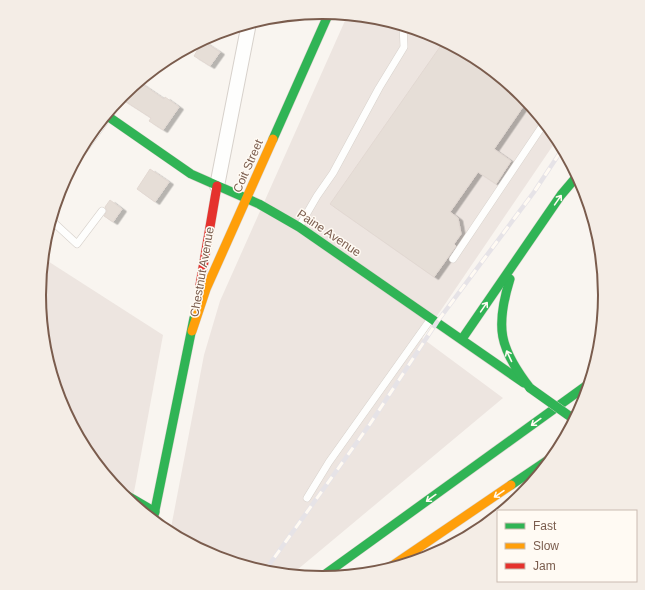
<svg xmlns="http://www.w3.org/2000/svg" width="645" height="590" font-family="Helvetica,sans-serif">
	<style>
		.industrial { fill: #ede5e0 }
		.building { fill: #e6ded7; stroke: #e2d8d2; filter: url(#shadow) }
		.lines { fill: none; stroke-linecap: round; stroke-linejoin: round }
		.lane-casing { stroke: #d7d1cb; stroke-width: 8 }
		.street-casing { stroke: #d7d1cb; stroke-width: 16 }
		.fast-casing { stroke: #d9d2cb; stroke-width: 10 }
		.slow-casing { stroke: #d9d2cb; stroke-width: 10 }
		.jam-casing { stroke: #d9d2cb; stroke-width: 10 }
		.lane { stroke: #fefefd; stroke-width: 7 }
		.street { stroke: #fefefd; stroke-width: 14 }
		.fast { stroke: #30b455; stroke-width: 9 }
		.slow { stroke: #ff9f0a; stroke-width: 9 }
		.jam { stroke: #e5322d; stroke-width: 9 }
		.rail-casing { stroke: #e6e3e7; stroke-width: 4.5 }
		.rail { stroke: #fffaf3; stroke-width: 3; stroke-dasharray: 9; stroke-linecap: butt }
		.fast-bridge-casing { stroke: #d9d2cb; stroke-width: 10; stroke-linecap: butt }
		.fast-bridge { stroke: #30b455; stroke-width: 9 }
		.oneway { stroke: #fffaf3 }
		.labels { text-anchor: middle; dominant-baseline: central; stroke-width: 3; stroke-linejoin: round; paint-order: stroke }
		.street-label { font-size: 12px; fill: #7a5c4d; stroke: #fffaf3 }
		.rim { fill: none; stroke: #7a5c4d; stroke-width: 2 }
	</style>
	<defs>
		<filter id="shadow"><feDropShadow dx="4.5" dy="2.5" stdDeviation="0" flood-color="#0004"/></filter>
	</defs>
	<rect width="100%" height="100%" fill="#f9f5f0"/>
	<!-- industrial -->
	<g class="industrial">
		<polygon points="348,14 378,17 431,34 480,60 523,95 558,138 422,338 503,398 291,575 267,573 214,556 170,533 204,355 220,301"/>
		<polygon points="43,258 163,335 132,503 122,495 87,452 61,403 45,350 40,295"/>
	</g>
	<!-- building -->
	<g class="building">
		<polygon points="203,41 220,52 210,66 194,56"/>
		<polygon points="444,41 480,60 523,95 527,101 494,149 511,161 496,184 478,172 450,212 458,218 461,234 454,244 456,246 434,277 330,204"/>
		<polygon points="139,82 164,99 165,97 179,107 163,130 149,121 151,118 120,98"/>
		<polygon points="150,169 169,182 155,202 137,189"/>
		<polygon points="110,200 122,209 113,222 104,216 107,211 105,207"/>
	</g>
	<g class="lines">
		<defs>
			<g id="lane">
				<polyline points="73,165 108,117"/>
				<polyline points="51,220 77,244 102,211"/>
				<polyline points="299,227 317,196 333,173 379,88 404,47 403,25"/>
				<polyline points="453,259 545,122"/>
				<polyline points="307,498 329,462 430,320"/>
			</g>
			<polyline id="street" points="217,186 249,23"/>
			<g id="fast">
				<polyline points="106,115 191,174 259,204 299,227 524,383"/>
				<polyline points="273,139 329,13"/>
				<path d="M 510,279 C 495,327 499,348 530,388"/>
				<polyline points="462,339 561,195 578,175"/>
				<polyline points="511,485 554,456"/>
				<polyline points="119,491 155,512"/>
				<polyline points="153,520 194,318"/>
				<polyline points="320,578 590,383"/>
			</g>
			<g id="slow">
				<polyline points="192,331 206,289 273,139"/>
				<polyline points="386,570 511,485"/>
			</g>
			<polyline id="jam" points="200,285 217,186"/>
		</defs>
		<!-- lane casing -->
		<use href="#lane" class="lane-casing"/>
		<!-- street casing -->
		<use href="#street" class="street-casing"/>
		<!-- fast casing -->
		<use href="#fast" class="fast-casing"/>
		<!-- slow casing -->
		<use href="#slow" class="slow-casing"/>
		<!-- jam casing -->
		<use href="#jam" class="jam-casing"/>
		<!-- lane -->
		<use href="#lane" class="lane"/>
		<!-- street -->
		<use href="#street" class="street"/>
		<!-- fast -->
		<use href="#fast" class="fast"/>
		<!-- slow -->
		<use href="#slow" class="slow"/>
		<!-- jam -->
		<use href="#jam" class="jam"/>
		<defs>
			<polyline id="rail" points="264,572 370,424 437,322 534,192 563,148"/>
		</defs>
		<!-- rail casing -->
		<use href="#rail" class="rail-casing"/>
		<!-- rail -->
		<use href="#rail" class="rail"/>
		<defs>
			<polyline id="fast-bridge" points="530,388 575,420"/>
		</defs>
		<!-- fast-bridge casing -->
		<use href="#fast-bridge" class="fast-bridge-casing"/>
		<!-- fast-bridge -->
		<use href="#fast-bridge" class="fast-bridge"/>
	</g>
	<!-- one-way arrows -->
	<defs><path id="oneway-shaft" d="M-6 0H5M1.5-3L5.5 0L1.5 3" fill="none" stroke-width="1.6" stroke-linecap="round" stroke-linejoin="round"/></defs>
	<g class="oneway">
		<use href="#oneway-shaft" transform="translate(558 200) rotate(-55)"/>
		<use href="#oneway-shaft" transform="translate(484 307) rotate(-55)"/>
		<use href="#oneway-shaft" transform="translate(509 356) rotate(-115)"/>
		<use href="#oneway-shaft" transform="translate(536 422) rotate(144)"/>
		<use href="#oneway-shaft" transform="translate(499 494) rotate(146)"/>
		<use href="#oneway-shaft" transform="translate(431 498) rotate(144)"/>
	</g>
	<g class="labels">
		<!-- street labels -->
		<g class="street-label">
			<text transform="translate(248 166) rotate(-66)">Coit Street</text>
			<text transform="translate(329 233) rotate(34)">Paine Avenue</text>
			<text transform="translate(202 272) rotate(-80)">Chestnut Avenue</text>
		</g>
	</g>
	<!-- crop -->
	<path d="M0 0H645V590H0ZM46 295a276 276 0 1 1 552 0a276 276 0 1 1-552 0Z" fill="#f4ede6" fill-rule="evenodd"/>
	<path class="rim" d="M46 295a276 276 0 1 1 552 0a276 276 0 1 1-552 0Z"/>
	<!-- legend -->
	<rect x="497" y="510" width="140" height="72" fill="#fffaf3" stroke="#cabbb1"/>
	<rect x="505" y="523" width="20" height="6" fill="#30b455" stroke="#cabbb1"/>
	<text x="533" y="530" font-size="12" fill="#7a5c4d">Fast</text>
	<rect x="505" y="543" width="20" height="6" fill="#ff9f0a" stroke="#cabbb1"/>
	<text x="533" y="550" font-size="12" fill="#7a5c4d">Slow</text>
	<rect x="505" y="563" width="20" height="6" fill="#e5322d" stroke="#cabbb1"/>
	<text x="533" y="570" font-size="12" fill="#7a5c4d">Jam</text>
</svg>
